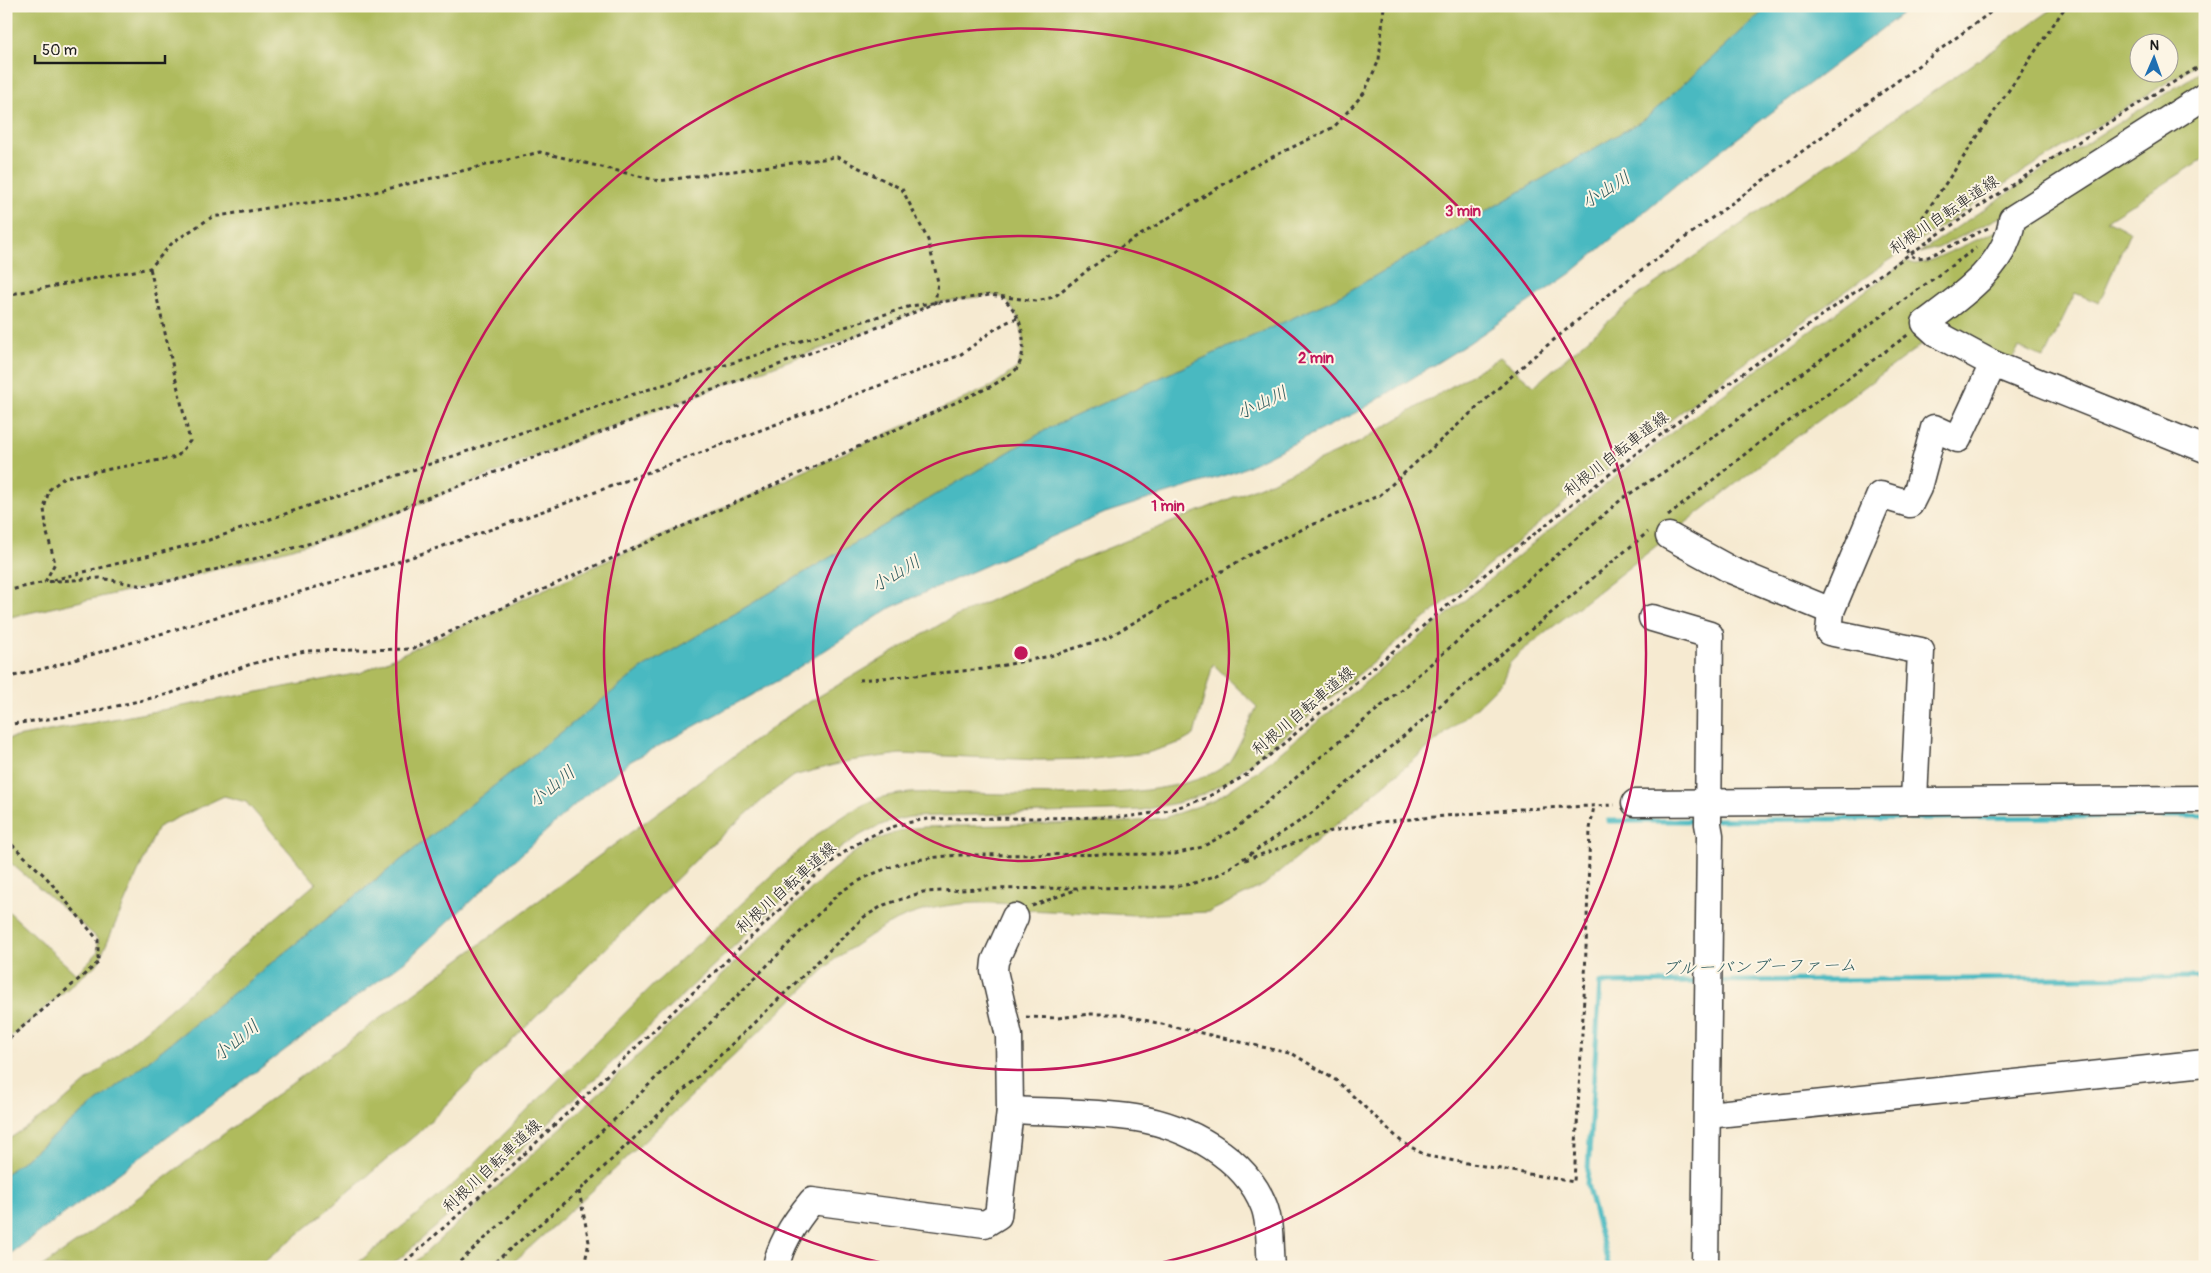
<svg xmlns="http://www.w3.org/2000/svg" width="2211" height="1273" font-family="Pangolin,'Klee One',sans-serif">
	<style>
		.green { fill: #afbb5d; stroke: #666c3c; fill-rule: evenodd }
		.water { fill: #4ab9c1; stroke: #336a6e }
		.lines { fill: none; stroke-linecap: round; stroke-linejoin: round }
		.stream { stroke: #4ab9c1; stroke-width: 5 }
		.minor-casing { stroke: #3d3b37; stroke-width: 29 }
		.path { stroke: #3d3b37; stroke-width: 3; stroke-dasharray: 4 4; stroke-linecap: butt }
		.minor { stroke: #fff; stroke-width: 26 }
		.ring { fill: none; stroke: #c2185b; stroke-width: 2.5 }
		.labels { text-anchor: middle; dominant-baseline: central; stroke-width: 4; stroke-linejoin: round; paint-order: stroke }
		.street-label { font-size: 16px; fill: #1c1c1c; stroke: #fcf5e5 }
		.water-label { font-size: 18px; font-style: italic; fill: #2e5b5e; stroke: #fcf5e5 }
		.centre { fill: #c2185b; stroke: #fcf5e5; stroke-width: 2.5 }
		.ring-label { font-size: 15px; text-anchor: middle; font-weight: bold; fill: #c2185b; stroke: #fcf5e5; stroke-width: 4; stroke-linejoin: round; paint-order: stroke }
	</style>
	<rect width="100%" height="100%" fill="#fcf5e5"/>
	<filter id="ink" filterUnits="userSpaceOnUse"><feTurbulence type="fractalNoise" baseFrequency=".02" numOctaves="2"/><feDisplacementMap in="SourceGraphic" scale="10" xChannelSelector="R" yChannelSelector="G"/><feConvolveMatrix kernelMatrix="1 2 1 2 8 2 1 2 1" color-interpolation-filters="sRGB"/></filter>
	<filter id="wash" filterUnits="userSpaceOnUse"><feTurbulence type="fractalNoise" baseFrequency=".0096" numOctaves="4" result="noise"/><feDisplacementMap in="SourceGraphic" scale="20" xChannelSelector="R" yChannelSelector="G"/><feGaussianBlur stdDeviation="1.12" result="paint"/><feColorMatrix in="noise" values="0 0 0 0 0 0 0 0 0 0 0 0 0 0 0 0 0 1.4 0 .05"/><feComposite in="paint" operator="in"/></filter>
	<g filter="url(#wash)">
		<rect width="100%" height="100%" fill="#f6ead1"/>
		<!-- green -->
		<g class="green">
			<polygon points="6,6 1769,6 1645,119 1337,298 1051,427 641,669 6,1174 6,1141 57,1107 316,883 246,802 224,796 158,827 98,963 6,1041 6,909 76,974 98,952 98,940 94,935 6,859 6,739 360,673 992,386 1017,368 1023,349 1022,331 1018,318 1009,303 1002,297 990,295 935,303 897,320 551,450 353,531 185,578 6,618"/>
			<path d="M 2057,6 L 2064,6 L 2071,11 L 2078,6 L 2205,6 L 2205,59 L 2026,170 L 1881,266 L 1734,371 L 1561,505 L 1279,741 L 1226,782 L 1202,795 L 1177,803 L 1142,810 L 910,817 C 861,825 830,856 795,888 L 480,1188 L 390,1267 L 353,1267 L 455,1183 L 649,989 L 814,837 C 836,821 857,805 883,797 C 905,791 932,793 955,793 C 1020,793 1177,805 1227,764 C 1234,758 1251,718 1257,707 L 1213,664 L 1194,735 L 1182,742 L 1147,753 L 1093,759 L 1039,760 L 900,754 L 849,761 L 793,776 L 773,791 L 713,843 L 419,1132 L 318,1218 L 258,1267 L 41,1267 L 82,1239 L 796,710 L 946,621 L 1074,562 L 1273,481 L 1358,443 L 1500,357 L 1534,386 L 1640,294 ZM 2168,42 L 2168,72 L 2138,72 L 2138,42 Z"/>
			<polygon points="2205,69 2205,88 2012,211 1938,248 1919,253 2030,178"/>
			<polygon points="2205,104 2205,158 2107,220 2130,232 2099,303 2075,293 2044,358 2019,347 2008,366 1938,319 2016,232"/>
			<path d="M 1997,231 L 2002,233 L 1929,339 L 1775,453 L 1522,651 L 1509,664 L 1502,682 L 1478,706 L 1264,885 L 1209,912 L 1135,915 L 1027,910 C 1020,910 1016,905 1010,904 C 965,900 919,906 880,929 C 865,938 850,949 835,959 L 591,1192 L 508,1267 L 410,1267 L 600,1092 L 825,876 L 855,852 L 873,841 L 906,829 L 924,827 L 1129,822 L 1164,818 L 1213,801 L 1258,771 L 1581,504 L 1679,427 L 1883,278 L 1906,261 L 1915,264 L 1927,262 Z"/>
		</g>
		<!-- water -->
		<polygon class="water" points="1769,6 1912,6 1677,184 1571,273 1469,343 1361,410 1238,471 1105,513 892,607 779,680 631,761 582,798 409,958 6,1257 6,1174 641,669 1051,427 1337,298 1645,119"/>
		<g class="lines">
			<!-- stream -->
			<g class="stream">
				<polyline points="1716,820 2205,816"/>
				<polyline points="1608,821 1700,821"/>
				<polyline points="1716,981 2205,977"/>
				<polyline points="1609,1267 1587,1184 1600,983 1700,982"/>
			</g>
		</g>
	</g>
	<g filter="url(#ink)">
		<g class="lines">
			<defs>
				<g id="minor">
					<path d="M 2205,96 L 2012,219 C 2008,265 1959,298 1925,323 L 1937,334 L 1993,364 L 2205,449"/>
					<polyline points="1669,536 1731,570 1831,611"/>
					<polyline points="1652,618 1710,635 1708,824 1710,835 1705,1267"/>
					<polyline points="1914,800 1921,651 1829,632 1831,611 1880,495 1910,504 1918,488 1934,428 1958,439 1993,364"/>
					<polyline points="1635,803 2205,799"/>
					<path d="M 1010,1110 C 1052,1112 1095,1112 1136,1118 C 1186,1126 1245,1157 1264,1206 C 1271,1224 1269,1248 1271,1267"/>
					<polyline points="1708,1115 2205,1063"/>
					<path d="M 776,1267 C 780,1243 797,1219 812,1201 L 985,1224 L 998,1216 L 1010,1110 L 1009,1036 L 994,971 L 995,961 L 1015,917"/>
				</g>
			</defs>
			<!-- minor casing -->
			<use href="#minor" class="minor-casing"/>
			<!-- path -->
			<g class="path">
				<polyline points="1988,228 1928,257 1915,258 1909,254 1906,245 1912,233 2066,6"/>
				<polyline points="6,295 150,268 173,242 212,217 280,206 350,198 540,152 659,181 837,157 902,189 928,240 938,282 935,303 897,320 419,501 347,533 185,578 143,586 100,578 44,582"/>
				<polyline points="1668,516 1755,446 1909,334"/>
				<polyline points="53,580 209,540 631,395 911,306 990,295 1036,301 1054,297 1089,269 1124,245 1252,167 1334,127 1364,93 1379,60 1384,6"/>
				<polyline points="45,582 55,563 47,533 44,509 49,490 65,477 177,457 190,441 150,268"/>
				<polyline points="6,591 45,582"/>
				<path d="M 6,678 L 54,666 L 389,565 L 569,502 L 958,356 C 978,344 996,324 1018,318"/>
				<polyline points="859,680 985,669 1050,656 1107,638 1267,545 1380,495 1533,357 1617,288 1999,6"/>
				<path d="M 6,725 L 82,714 L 169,694 L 251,664 L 305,651 L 412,649 L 992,386 C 999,381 1014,374 1018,367 C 1029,345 1022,312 1002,298"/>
				<polyline points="6,839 46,877 98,940 98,963 6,1041"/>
				<polyline points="1245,860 1327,832 1380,822 1520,809 1615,805"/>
				<polyline points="1032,906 1078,889"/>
				<polyline points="1026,1017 1058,1018 1090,1014 1118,1014 1293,1054 1337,1081 1402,1142 1427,1156 1574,1182 1585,978 1590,829 1594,806"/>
				<polyline points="579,1191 589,1242 584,1267"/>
				<path d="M 399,1267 L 491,1186 L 817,874 C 854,843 881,825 929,819 L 1124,817 L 1147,814 L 1170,810 L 1206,798 L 1246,775 L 1264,760 C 1388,656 1509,551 1637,453 C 1819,313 2008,182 2205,63"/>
				<path d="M 454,1267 L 615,1119 L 839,893 C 880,866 912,858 961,855 L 1175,854 L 1202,847 L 1235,829 L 1411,681 L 1623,498 L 1670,468 L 1976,248"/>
				<polyline points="489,1267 579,1191 864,917 884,905 923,892 980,889 1173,887 1191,884 1220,874 1309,815 1648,532"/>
			</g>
			<!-- minor -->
			<use href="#minor" class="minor"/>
		</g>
	</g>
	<!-- distance rings -->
	<g class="ring">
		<circle cx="1021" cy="653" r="208"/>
		<circle cx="1021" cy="653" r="417"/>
		<path d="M902 1267A625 625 0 1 1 1140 1267"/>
	</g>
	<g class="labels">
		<!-- street labels -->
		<g class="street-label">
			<text transform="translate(1944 215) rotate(-34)">利根川自転車道線</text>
			<text transform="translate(1616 454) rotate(-38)">利根川自転車道線</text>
			<text transform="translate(1303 711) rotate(-40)">利根川自転車道線</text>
			<text transform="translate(786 888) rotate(-42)">利根川自転車道線</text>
			<text transform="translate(492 1166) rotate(-43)">利根川自転車道線</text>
		</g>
		<!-- water labels -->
		<g class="water-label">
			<text transform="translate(1606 190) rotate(-32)">小山川</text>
			<text transform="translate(1262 403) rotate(-25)">小山川</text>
			<text transform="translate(896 574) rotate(-31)">小山川</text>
			<text transform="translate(552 787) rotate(-39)">小山川</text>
			<text transform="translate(1759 967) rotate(-1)">ブルーバンブーファーム</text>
			<text transform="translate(236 1041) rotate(-39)">小山川</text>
		</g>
	</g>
	<circle cx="1021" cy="653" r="8" class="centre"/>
	<g class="ring-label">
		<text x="1463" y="216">3 min</text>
		<text x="1316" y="363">2 min</text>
		<text x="1168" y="511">1 min</text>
	</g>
	<!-- margin -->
	<rect width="2211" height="1273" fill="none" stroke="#fcf5e5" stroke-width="25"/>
	<!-- north arrow -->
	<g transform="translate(2154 58) rotate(2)"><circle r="24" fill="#fcf5e5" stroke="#a29e95"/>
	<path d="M0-4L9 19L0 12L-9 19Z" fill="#1f6fb2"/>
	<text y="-8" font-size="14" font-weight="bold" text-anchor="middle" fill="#1c1c1c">N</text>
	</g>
	<!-- scale -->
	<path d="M35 55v8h130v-8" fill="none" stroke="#1c1c1c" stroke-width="2.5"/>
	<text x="42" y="55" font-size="15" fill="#1c1c1c" stroke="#fcf5e5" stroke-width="4" paint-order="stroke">50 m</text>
</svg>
